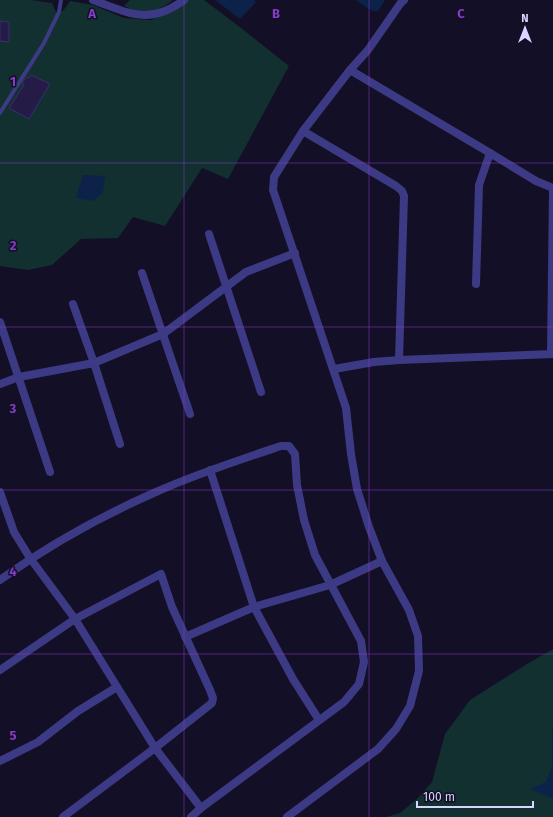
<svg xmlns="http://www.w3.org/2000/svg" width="553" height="817" font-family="'Fira Sans',sans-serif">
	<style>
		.green { fill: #12302f }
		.water { fill: #0c2248 }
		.building { fill: #241b47; stroke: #3b2d73 }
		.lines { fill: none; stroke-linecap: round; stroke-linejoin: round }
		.lane { stroke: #3d3a85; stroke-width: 4 }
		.street { stroke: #3d3a85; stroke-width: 8 }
		.grid { fill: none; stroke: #843dc5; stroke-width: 1; stroke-opacity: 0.55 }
		.grid-label { font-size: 13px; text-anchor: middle; font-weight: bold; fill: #843dc5; stroke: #130f26; stroke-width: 3; stroke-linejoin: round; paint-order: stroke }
	</style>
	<rect width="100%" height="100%" fill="#130f26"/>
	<!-- green -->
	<g class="green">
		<polygon points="0,0 31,0 52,3 56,12 63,11 70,1 93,5 124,18 151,20 173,11 188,0 204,0 245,31 289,66 228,179 202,168 165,226 133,217 118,238 81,239 52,265 28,270 0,266"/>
		<path d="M 130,0 L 173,0 C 156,13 144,15 124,6 Z"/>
		<polygon points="553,649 553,817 386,817 400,813 417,799 432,782 445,734 470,700 527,664"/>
	</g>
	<!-- water -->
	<g class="water">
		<polygon points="215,0 254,0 256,2 240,19"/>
		<path d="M 356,0 L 385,0 C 383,3 380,10 377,11 C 373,13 360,3 356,0 Z"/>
		<polygon points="83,175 105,176 103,192 93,201 76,198"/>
		<polygon points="553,726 553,798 548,797 530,789 546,782 552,766 552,728"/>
	</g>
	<!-- building -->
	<g class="building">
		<polygon points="0,21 9,22 9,42 0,41"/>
		<polygon points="31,75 50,84 29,119 9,108 24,85 22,84 25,79 27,77 29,78"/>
	</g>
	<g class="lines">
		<!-- lane -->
		<polyline class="lane" points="0,113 44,43 59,12 61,0"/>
		<!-- street -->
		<g class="street">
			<path d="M 93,0 C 129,13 149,26 184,0"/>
			<polyline points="350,70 490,153 536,181 553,188 551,354"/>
			<polyline points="303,131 396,186 402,191 404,196 399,360"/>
			<path d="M 209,234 C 226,287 244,339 261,392"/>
			<polyline points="142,273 190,414"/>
			<polyline points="476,284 479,185 490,153"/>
			<polyline points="73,304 94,363 120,444"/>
			<polyline points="0,322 50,472"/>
			<polyline points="334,369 374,362 399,360 553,354"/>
			<polyline points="0,384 19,377 94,363 163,334 246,272 295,253"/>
			<polyline points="210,470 254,607 293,679 319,720"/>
			<polyline points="0,492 14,532 30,558 75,619 155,748 201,808"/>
			<path d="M 0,580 C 49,545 101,516 156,492 C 196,474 239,460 281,446 L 289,446 L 295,454 L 297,485 L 304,520 L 315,555 L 361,641 L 364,662 L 359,684 L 344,702 L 201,808 L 191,817"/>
			<polyline points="185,637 254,607 330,585 382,561"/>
			<polyline points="0,670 75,619 161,574 172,607 210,690 213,698 212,703 155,748 63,817"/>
			<polyline points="0,761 38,742 78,711 117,687"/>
			<polyline points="287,817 378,749 396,729 410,706 419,671 418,636 409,610 382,561 369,527 357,489 351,454 346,408 273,190 274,177 303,131 350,70 368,50 400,4 404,0"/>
		</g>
	</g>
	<!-- grid -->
	<path class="grid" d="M 184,0 L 184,817M 369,0 L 369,817M 0,163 L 553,163M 0,327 L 553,327M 0,490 L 553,490M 0,654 L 553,654"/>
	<g class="grid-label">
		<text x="92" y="18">A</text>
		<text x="276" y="18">B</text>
		<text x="461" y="18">C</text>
		<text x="13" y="86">1</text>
		<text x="13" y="250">2</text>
		<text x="13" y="413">3</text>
		<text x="13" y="576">4</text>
		<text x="13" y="740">5</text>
	</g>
	<!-- north arrow -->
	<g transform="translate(525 28)" stroke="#130f26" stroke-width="3" paint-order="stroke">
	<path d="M0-3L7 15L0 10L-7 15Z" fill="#d9d4ff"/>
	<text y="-6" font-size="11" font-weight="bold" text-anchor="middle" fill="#d9d4ff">N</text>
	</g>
	<!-- scale -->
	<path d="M417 801v6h116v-6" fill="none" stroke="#d9d4ff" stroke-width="2"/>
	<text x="423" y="801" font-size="12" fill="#d9d4ff" stroke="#130f26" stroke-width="3" paint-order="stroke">100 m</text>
</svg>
